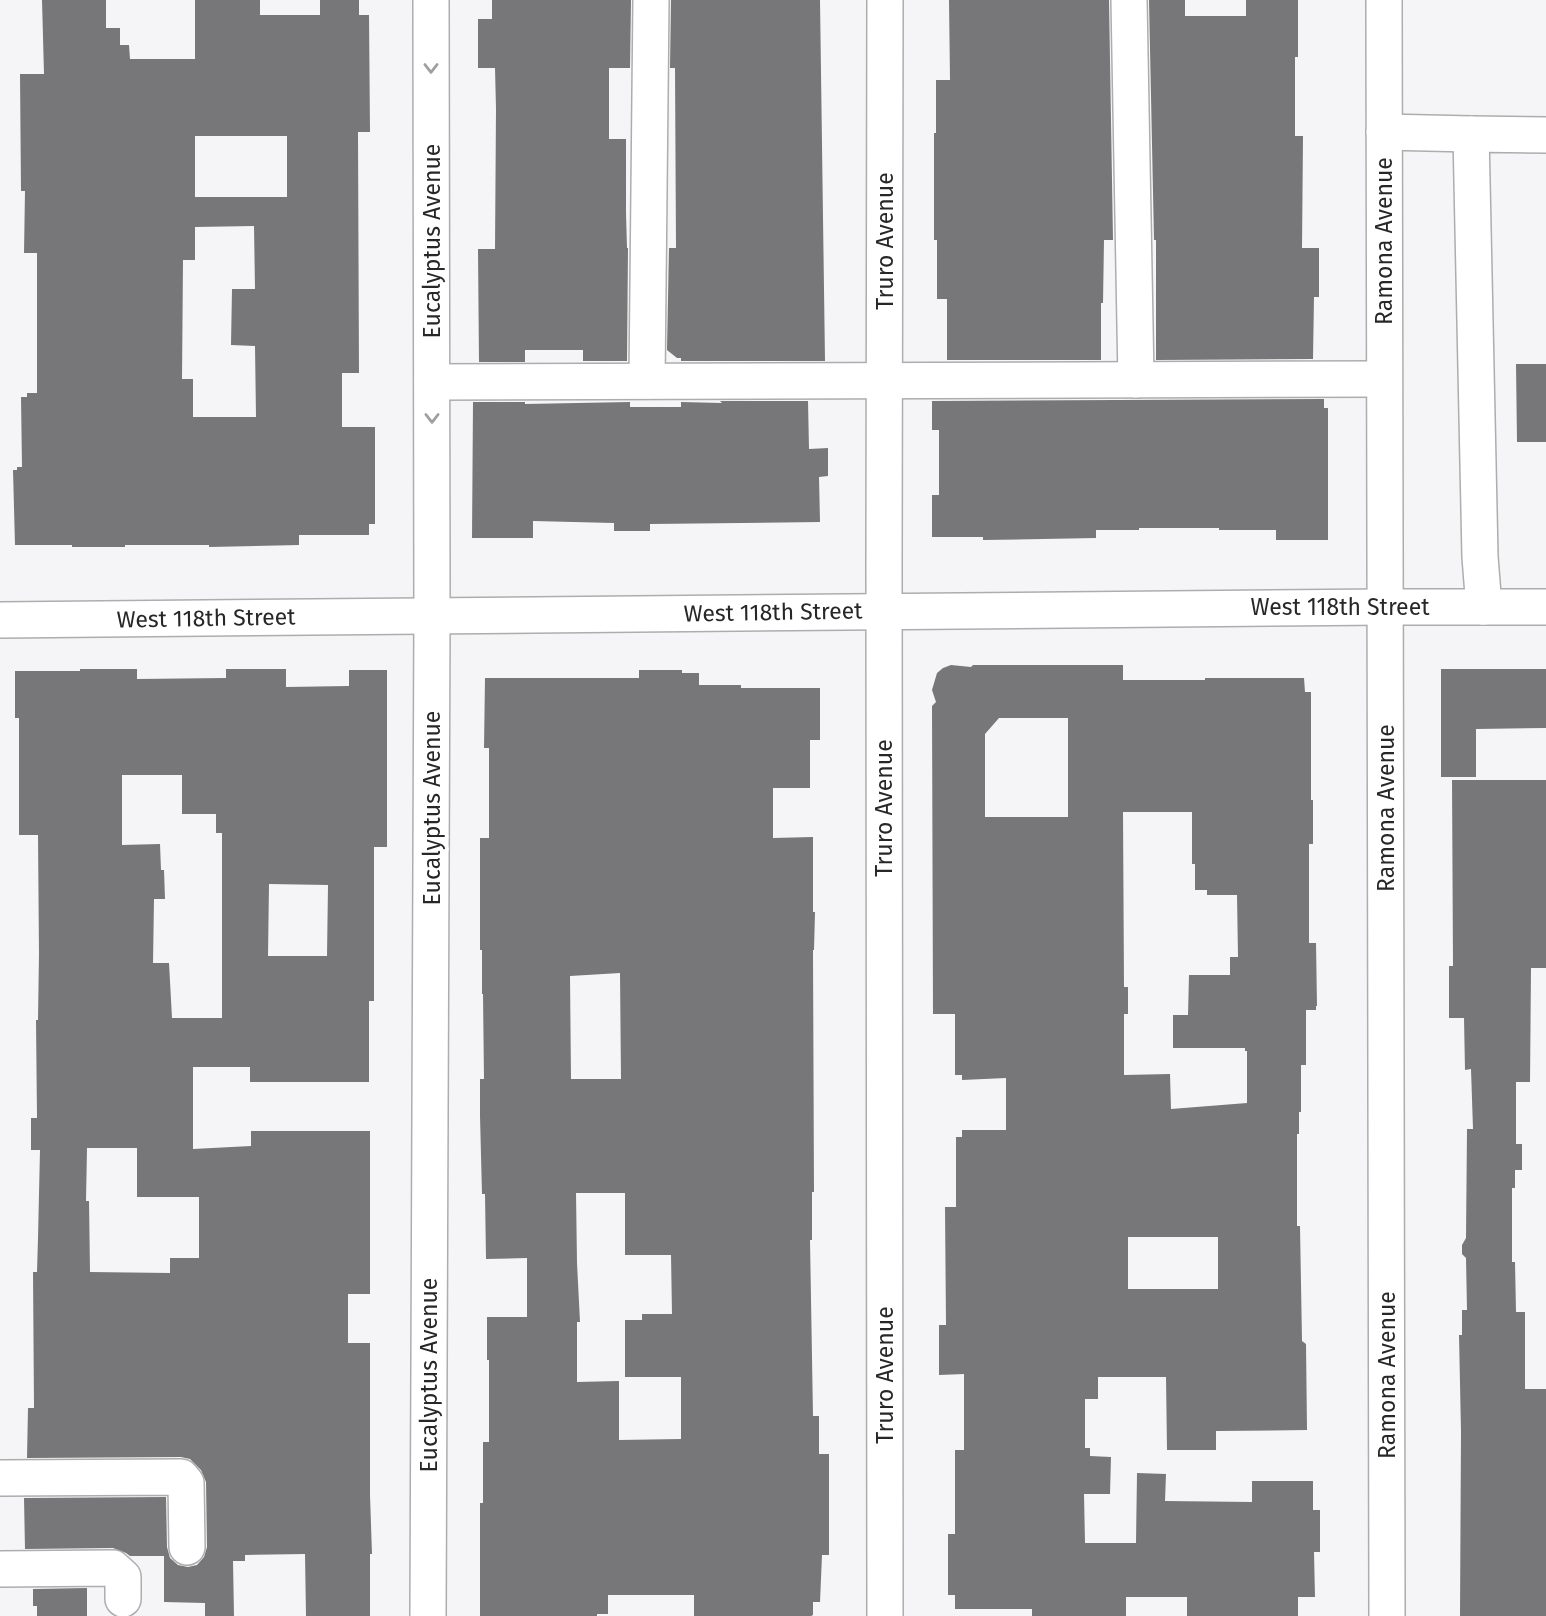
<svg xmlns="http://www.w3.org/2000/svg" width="1546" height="1616" font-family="'Fira Sans',sans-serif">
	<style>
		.building { fill: #777678; fill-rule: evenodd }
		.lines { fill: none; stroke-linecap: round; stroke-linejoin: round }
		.minor-casing { stroke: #adadaf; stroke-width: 38 }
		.minor { stroke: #fff; stroke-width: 35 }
		.oneway { stroke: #9e9e9e }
		.labels { text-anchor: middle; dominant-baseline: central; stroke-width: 7; stroke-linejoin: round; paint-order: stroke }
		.street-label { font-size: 23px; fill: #272728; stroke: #fff }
	</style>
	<rect width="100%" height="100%" fill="#f5f5f7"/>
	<!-- building -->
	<g class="building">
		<path d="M 42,0 L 106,0 L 106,28 L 120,28 L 120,45 L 129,45 L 130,59 L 195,59 L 195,0 L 260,0 L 260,15 L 320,15 L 320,0 L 359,0 L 359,15 L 369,15 L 370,132 L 358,132 L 359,373 L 342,373 L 342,427 L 375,427 L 375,524 L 369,524 L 369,535 L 299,535 L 299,545 L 209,547 L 209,545 L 125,545 L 125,547 L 72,547 L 72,545 L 15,545 L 13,470 L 17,470 L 17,467 L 22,467 L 21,397 L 27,397 L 27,393 L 37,393 L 37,253 L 24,253 L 25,191 L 21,191 L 20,74 L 44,74 ZM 195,136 L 287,136 L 287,197 L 195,197 ZM 254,226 L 255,289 L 232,289 L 231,345 L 255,346 L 256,417 L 193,417 L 193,379 L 182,379 L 183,260 L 195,260 L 195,227 Z"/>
		<polygon points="492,0 631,0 630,68 609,68 609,139 626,139 626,213 627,248 628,248 627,361 583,361 583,350 525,350 525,362 479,362 478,249 495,249 496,109 495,68 478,68 478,19 492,19"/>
		<polygon points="671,0 820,0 825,361 681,361 681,358 677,358 667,350 669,248 676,248 675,68 670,68"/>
		<polygon points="949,0 1109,0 1113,240 1104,240 1103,303 1101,303 1101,360 947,360 947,299 937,299 937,240 934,240 934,133 936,133 936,80 950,80"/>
		<polygon points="1149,0 1185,0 1185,16 1246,16 1246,0 1298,0 1298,57 1295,57 1295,136 1303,136 1302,248 1319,248 1319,297 1314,297 1313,359 1156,360 1156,240 1154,240"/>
		<polygon points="1516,364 1546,364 1546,442 1517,442"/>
		<polygon points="1324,399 1324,408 1328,408 1328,540 1276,540 1276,530 1219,530 1219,528 1139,528 1139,530 1096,530 1096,538 983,540 983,537 932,537 932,495 939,495 939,430 932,430 932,401"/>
		<polygon points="720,401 808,401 809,449 828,448 828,476 819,477 820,522 650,524 650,531 614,531 614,523 533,521 533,538 472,538 473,402 525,402 525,404 630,402 630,407 681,407 681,402 722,403"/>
		<path d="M 951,665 L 971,667 L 973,665 L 1123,665 L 1123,680 L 1205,680 L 1205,678 L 1304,678 L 1305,692 L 1311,692 L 1311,800 L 1313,800 L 1313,844 L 1309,844 L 1309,943 L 1316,943 L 1317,1006 L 1316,1006 L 1316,1010 L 1306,1010 L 1306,1065 L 1301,1065 L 1301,1112 L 1299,1112 L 1299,1134 L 1297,1134 L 1297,1226 L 1300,1226 L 1302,1341 L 1306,1344 L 1307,1430 L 1216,1431 L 1216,1450 L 1167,1450 L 1166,1377 L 1098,1377 L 1098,1399 L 1085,1399 L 1085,1448 L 1090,1448 L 1090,1456 L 1111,1457 L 1110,1494 L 1084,1494 L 1085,1543 L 1136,1543 L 1137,1473 L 1166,1474 L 1165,1501 L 1252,1502 L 1252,1481 L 1313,1481 L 1313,1510 L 1320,1510 L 1320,1552 L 1314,1552 L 1315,1597 L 1298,1597 L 1298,1616 L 1187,1616 L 1187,1597 L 1126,1597 L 1126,1616 L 1032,1616 L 1032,1609 L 955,1609 L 955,1595 L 948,1595 L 948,1534 L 955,1534 L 955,1450 L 964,1450 L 964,1374 L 939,1375 L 939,1325 L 946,1325 L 945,1207 L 956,1207 L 956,1137 L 962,1137 L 962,1130 L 1006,1130 L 1006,1078 L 962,1080 L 962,1075 L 955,1075 L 955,1014 L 933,1014 L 932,706 L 936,702 L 932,690 L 937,673 L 943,668 ZM 999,718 L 1068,718 L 1068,817 L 985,817 L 985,734 ZM 1123,812 L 1192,812 L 1192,864 L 1195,864 L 1195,890 L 1207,890 L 1207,895 L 1237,895 L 1238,957 L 1230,957 L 1230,975 L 1189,975 L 1188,1015 L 1173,1015 L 1173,1048 L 1245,1048 L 1245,1051 L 1247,1051 L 1247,1103 L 1171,1109 L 1170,1074 L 1124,1075 L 1124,1014 L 1128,1014 L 1128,987 L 1124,987 ZM 1128,1237 L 1218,1237 L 1218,1289 L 1128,1289 Z"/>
		<path d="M 80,669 L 137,669 L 137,679 L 226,678 L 226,669 L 286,669 L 286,687 L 349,686 L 349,670 L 387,670 L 387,847 L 374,847 L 374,1001 L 369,1001 L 369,1082 L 250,1082 L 250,1067 L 193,1067 L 193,1149 L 251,1146 L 251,1131 L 370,1131 L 370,1294 L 348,1294 L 348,1343 L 370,1343 L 370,1495 L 372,1554 L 370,1554 L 370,1616 L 306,1616 L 305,1554 L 245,1555 L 245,1561 L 233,1561 L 234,1616 L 205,1616 L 205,1603 L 164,1602 L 164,1556 L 130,1556 L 126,1553 L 113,1548 L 25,1549 L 24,1498 L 166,1497 L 167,1547 L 170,1558 L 178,1565 L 188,1567 L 197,1565 L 204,1557 L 207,1547 L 206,1482 L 201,1470 L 190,1459 L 181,1457 L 27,1458 L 28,1408 L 34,1408 L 33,1272 L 37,1272 L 38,1238 L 40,1150 L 31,1150 L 31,1118 L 37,1118 L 36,1020 L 38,1020 L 39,954 L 38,835 L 19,835 L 19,718 L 15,718 L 15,671 L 80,671 ZM 122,775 L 182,775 L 182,814 L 216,814 L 216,833 L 222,833 L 222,1018 L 172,1018 L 169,963 L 153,963 L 154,899 L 165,899 L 164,870 L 161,870 L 160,844 L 122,845 ZM 269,884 L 328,885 L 327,956 L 268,956 ZM 87,1148 L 137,1148 L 137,1197 L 199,1197 L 199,1258 L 170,1258 L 170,1273 L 90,1272 L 89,1201 L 86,1201 Z"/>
		<polygon points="1441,669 1546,669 1546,728 1476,729 1476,777 1441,777"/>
		<path d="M 639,670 L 682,670 L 682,673 L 699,673 L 699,685 L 741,685 L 741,688 L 820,688 L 820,740 L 810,740 L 810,788 L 773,788 L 773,838 L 813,837 L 813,912 L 815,912 L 814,950 L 813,950 L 814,1192 L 812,1192 L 812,1240 L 810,1240 L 813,1416 L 819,1416 L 819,1454 L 829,1454 L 829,1555 L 822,1555 L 820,1602 L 813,1602 L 813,1615 L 811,1616 L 694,1616 L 694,1595 L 608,1595 L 608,1614 L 597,1614 L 597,1616 L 480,1616 L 480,1503 L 483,1503 L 483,1442 L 489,1442 L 489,1360 L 487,1360 L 487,1317 L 527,1317 L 527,1258 L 486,1259 L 485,1194 L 482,1194 L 480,1116 L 480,1079 L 484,1079 L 483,994 L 482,994 L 482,950 L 480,950 L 480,838 L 489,838 L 489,748 L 484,748 L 485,678 L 639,678 ZM 620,973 L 621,1079 L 571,1079 L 570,976 ZM 576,1193 L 625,1193 L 625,1255 L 671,1255 L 672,1314 L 642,1314 L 642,1320 L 625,1320 L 625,1377 L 681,1377 L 681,1439 L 619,1440 L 619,1381 L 577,1382 L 577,1322 L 580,1322 L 577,1263 Z"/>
		<polygon points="1452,780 1546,780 1546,968 1531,968 1530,1082 1516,1082 1516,1144 1522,1144 1522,1170 1515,1170 1515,1188 1512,1188 1512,1262 1515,1262 1516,1312 1525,1312 1525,1389 1546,1389 1546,1616 1460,1616 1461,1432 1459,1335 1462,1335 1462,1310 1467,1310 1466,1258 1462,1254 1462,1245 1466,1238 1467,1129 1473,1129 1471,1069 1465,1070 1464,1018 1449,1018 1449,966 1453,966"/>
		<polygon points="87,1588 87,1616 37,1616 37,1606 33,1606 33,1589"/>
	</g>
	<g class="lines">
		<defs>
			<g id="minor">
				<polyline points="1129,0 1136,380"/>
				<polyline points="1384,0 1387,1616"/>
				<polyline points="1384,132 1471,134"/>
				<polyline points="647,381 651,0"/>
				<polyline points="432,382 1384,379"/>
				<polyline points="1484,607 1480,557 1471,134 1546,135"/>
				<polyline points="0,620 1385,607 1546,607"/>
				<polyline points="0,1478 181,1477 186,1483 187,1547"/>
				<polyline points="0,1569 113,1568 123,1577 123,1599"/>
				<polyline points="428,1616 432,615 431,0"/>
				<polyline points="885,1616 884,567 885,0"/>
			</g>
		</defs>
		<!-- minor casing -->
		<use href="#minor" class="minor-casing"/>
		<!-- minor -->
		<use href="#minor" class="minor"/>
	</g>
	<!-- one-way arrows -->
	<defs><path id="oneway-chevron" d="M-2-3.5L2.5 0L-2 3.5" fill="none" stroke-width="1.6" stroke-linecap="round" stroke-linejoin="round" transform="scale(1.75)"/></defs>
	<g class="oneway">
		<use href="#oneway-chevron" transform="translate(431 68) rotate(90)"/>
		<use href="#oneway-chevron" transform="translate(432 418) rotate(90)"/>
	</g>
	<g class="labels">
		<!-- street labels -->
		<g class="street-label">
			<text transform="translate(432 241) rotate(-90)">Eucalyptus Avenue</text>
			<text transform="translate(885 241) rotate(-90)">Truro Avenue</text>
			<text transform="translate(1384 241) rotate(-90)">Ramona Avenue</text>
			<text x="1340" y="607">West 118th Street</text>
			<text transform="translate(773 612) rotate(-1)">West 118th Street</text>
			<text transform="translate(206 618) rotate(-1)">West 118th Street</text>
			<text transform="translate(432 808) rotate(-90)">Eucalyptus Avenue</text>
			<text transform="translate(884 808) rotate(-90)">Truro Avenue</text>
			<text transform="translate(1386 808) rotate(-90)">Ramona Avenue</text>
			<text transform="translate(429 1375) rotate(-90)">Eucalyptus Avenue</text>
			<text transform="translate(885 1375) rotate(-90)">Truro Avenue</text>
			<text transform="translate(1387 1375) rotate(-90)">Ramona Avenue</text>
		</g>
	</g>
</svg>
